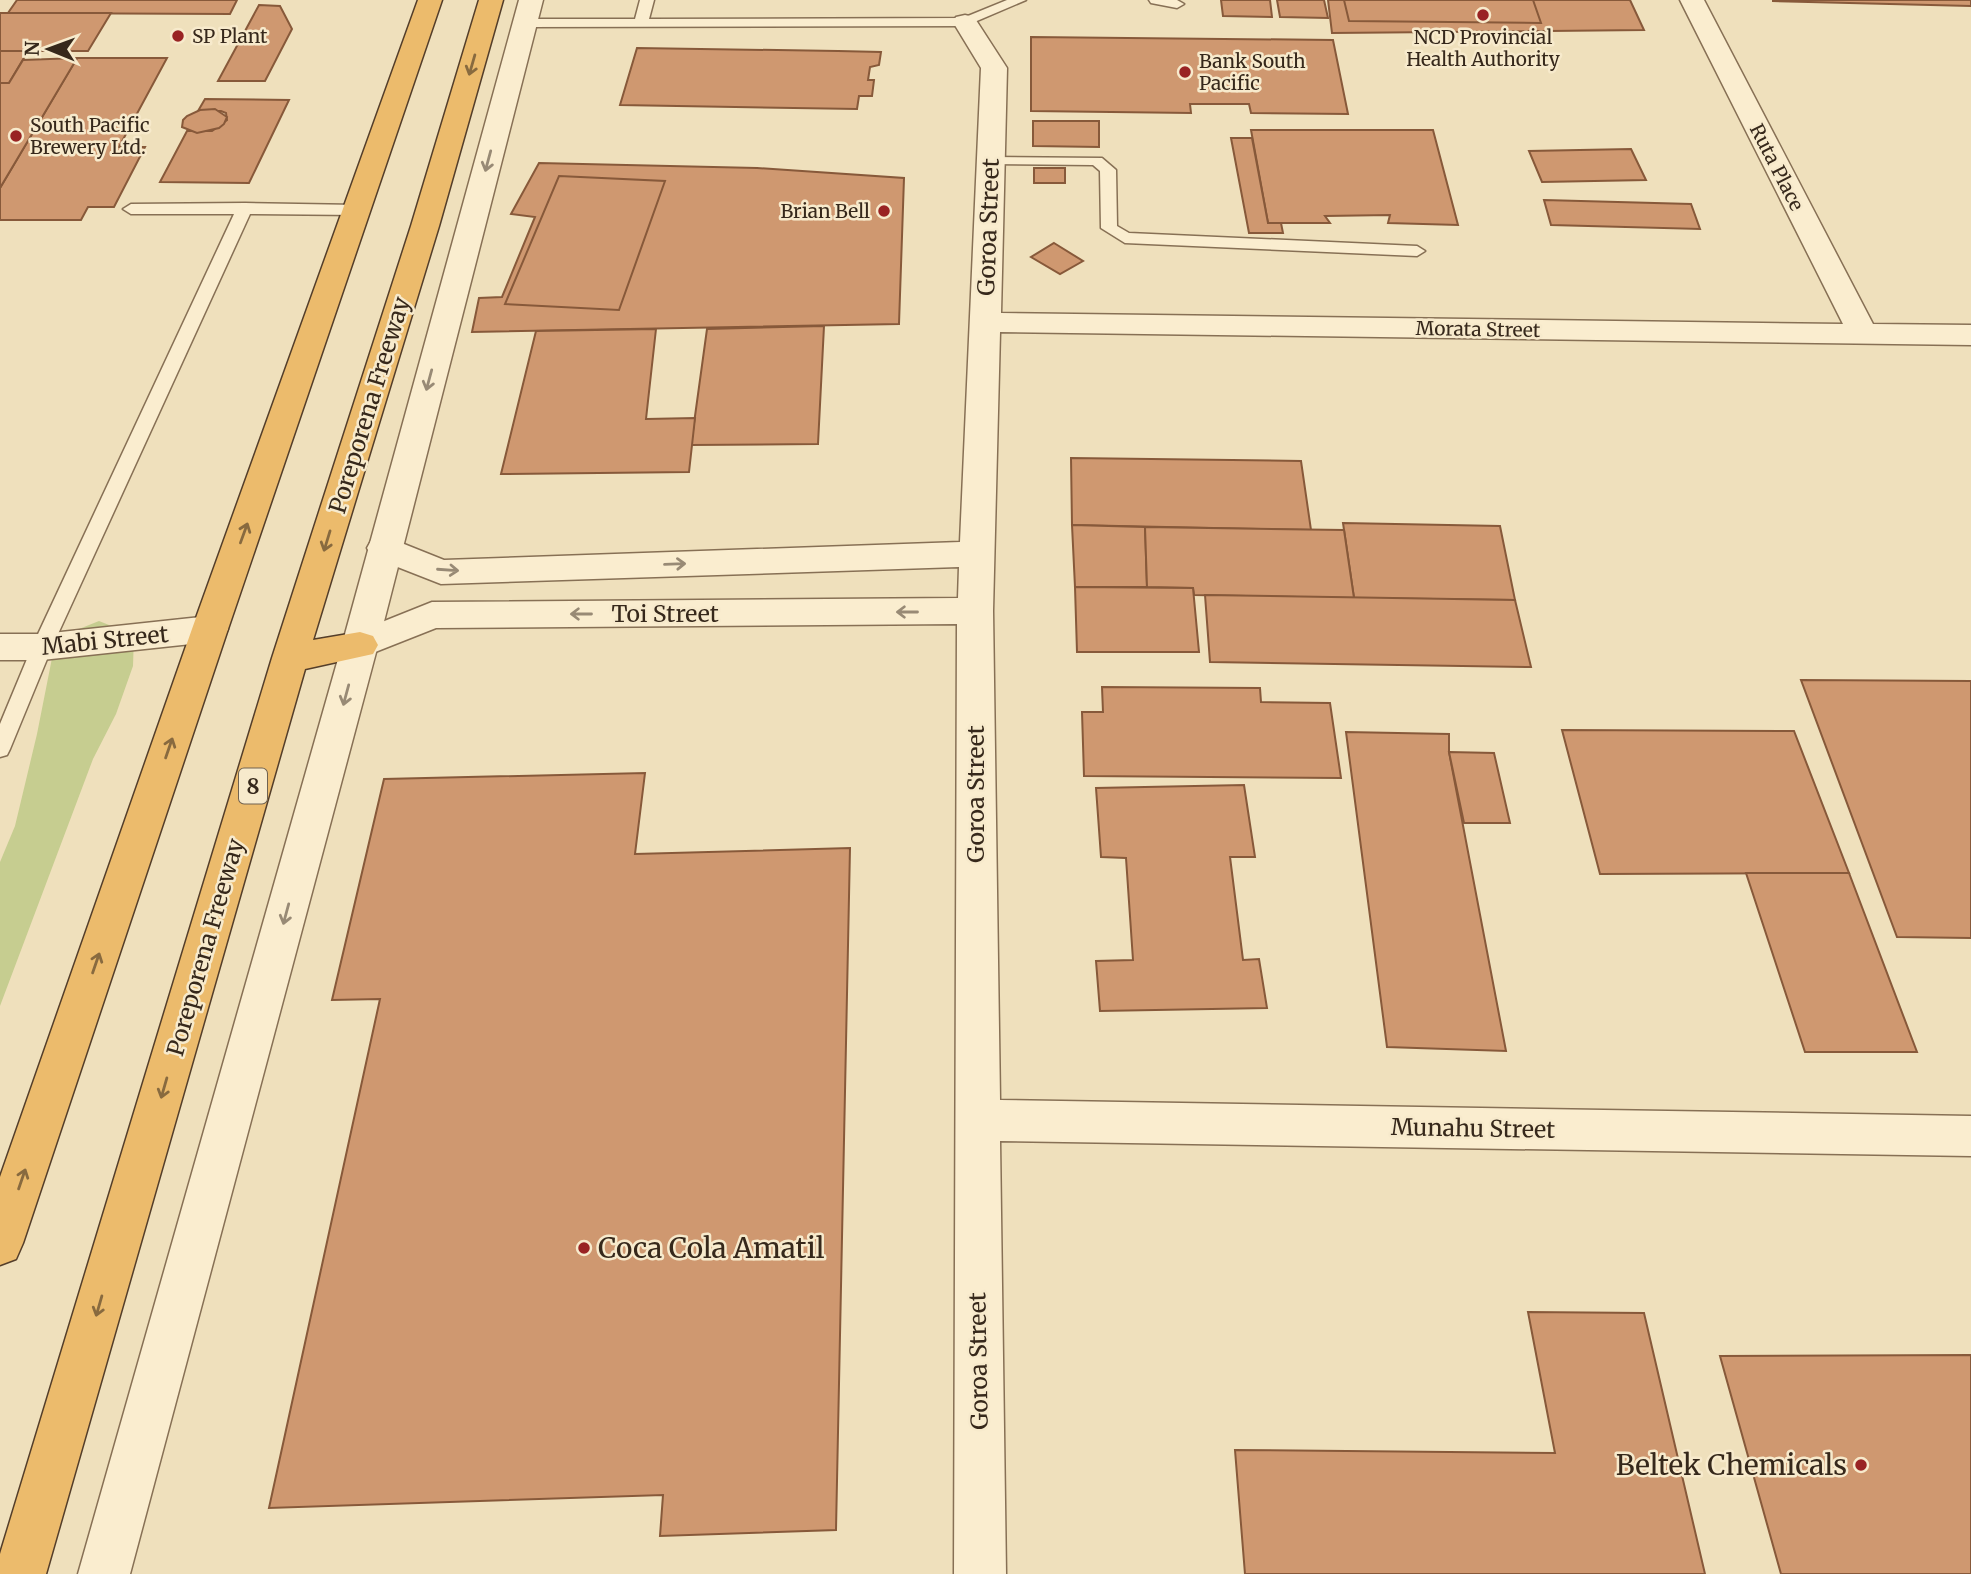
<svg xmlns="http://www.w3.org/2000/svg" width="1971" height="1574" font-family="Merriweather,serif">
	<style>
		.green { fill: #c6cd90 }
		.building { fill: #cf9870; stroke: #87593a; stroke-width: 2 }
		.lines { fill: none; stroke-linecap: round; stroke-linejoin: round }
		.service-casing { stroke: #877055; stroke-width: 3 }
		.minor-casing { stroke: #877055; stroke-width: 3 }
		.tertiary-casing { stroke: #877055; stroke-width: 3 }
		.trunk-casing { stroke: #543e2a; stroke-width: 3 }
		.service { fill: #faedcf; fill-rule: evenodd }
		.minor { fill: #faedcf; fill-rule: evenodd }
		.tertiary { fill: #faedcf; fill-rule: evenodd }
		.trunk { fill: #ecbb6c; fill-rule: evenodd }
		.oneway { stroke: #886a3f }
		.oneway2 { stroke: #988a75 }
		.poi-dot { fill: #992323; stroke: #f7eacc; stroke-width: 2.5 }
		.labels { text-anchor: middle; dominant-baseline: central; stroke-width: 5; stroke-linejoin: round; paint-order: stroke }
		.far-poi-label { font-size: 19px; fill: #36281b; stroke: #f7eacc; text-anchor: start }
		.far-street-label { font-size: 19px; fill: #36281b; stroke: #f7eacc }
		.shield { fill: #f7eacc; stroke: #706250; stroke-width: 2 }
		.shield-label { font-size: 21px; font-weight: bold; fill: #36281b }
		.street-label { font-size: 23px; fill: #36281b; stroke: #f7eacc }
		.near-poi-label { font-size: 28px; fill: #36281b; stroke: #f7eacc; text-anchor: start }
	</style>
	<rect width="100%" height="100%" fill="#efe0bc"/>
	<!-- green -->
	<polygon class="green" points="99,621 134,635 133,666 116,714 93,759 0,1006 0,862 15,826 37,734 53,653 74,631"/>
	<!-- building -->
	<g class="building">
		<polygon points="17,0 237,0 230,14 8,13"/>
		<polygon points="1221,0 1270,0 1272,17 1223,16"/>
		<polygon points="1277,0 1324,0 1328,18 1280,17"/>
		<polygon points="1328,0 1630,0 1644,30 1332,33"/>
		<polygon points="1344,0 1533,0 1541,23 1349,21"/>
		<polygon points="1773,0 1971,0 1971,6 1773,1"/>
		<polygon points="259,5 280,6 292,29 265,81 218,81"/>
		<polygon points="0,13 111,13 88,51 0,51"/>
		<polygon points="1031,37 1333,40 1348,114 1251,113 1249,104 1190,104 1191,113 1031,111"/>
		<polygon points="637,48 838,51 881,52 879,65 870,67 868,80 874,80 872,96 859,96 857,109 620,105"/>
		<polygon points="0,51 28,51 9,83 0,83"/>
		<polygon points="77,58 167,58 119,147 145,147 114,207 88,207 81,220 0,220 0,188"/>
		<polygon points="77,58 76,60 0,188 0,83 9,83 23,60"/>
		<polygon points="205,99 289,100 249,183 160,182 187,131 212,131 227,120 226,113 221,111 198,111"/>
		<polygon points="215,109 227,117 224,124 219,128 197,133 182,127 183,120 187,116 200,110"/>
		<polygon points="1033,121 1099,121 1099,147 1033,146"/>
		<polygon points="1251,130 1433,130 1458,225 1388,223 1390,215 1325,216 1330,223 1268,223"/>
		<polygon points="1231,138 1252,138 1268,223 1281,223 1283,233 1249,233"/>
		<polygon points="1631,149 1646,180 1542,182 1529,151"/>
		<polygon points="539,163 757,168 904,178 899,324 472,332 479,298 502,297 535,217 511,214"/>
		<rect x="1034" y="168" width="31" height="15"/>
		<polygon points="559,176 665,181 619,310 505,304"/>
		<polygon points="1544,200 1691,204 1700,229 1551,225"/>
		<polygon points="1054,243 1083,261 1060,274 1031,257"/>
		<polygon points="824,326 818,444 691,445 707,329"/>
		<polygon points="656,329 646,419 695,418 689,472 501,474 536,331"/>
		<polygon points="1071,458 1301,461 1311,530 1072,525"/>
		<polygon points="1343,523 1500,526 1515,600 1354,598"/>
		<polygon points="1072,525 1145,527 1147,587 1075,587"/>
		<polygon points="1145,527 1344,530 1354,598 1194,595 1193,588 1147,587"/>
		<polygon points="1075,587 1193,588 1199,652 1077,652"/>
		<polygon points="1205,595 1515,600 1531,667 1210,662"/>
		<polygon points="1801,680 1971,681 1971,938 1897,937"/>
		<polygon points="1102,687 1260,688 1261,702 1330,703 1341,778 1084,776 1082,712 1103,712"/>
		<polygon points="1562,730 1794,731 1849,873 1600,874"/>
		<polygon points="1346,732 1449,734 1449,752 1506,1051 1387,1047"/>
		<polygon points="1449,752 1494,753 1510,823 1464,823"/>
		<polygon points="645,773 635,854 850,848 836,1530 660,1536 663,1495 269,1508 380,999 332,1000 384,779"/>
		<polygon points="1244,785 1255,857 1230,857 1243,960 1259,959 1267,1008 1100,1011 1096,961 1133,960 1126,858 1101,857 1096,788"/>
		<polygon points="1746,873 1849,873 1917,1052 1805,1052"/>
		<polygon points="1528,1312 1644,1313 1705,1574 1245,1574 1235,1450 1555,1453"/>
		<polygon points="1971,1355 1971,1574 1781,1574 1720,1356"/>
	</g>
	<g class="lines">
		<defs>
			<g id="service">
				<polygon points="640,0 654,0 649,19 963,18 1007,0 1026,0 965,26 525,27 518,23 525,19 635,19"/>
				<polygon points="1149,0 1177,0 1184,4 1177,8 1151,3"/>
				<polygon points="990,157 1102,158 1116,170 1117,226 1129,233 1417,246 1425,251 1417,256 1125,243 1101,228 1100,171 1093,165 985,164 983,161 985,158"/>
				<polygon points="245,203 358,205 366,210 358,215 250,214 52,647 10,749 7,755 0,757 0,724 32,647 234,214 131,214 123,209 131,204"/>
			</g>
			<g id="minor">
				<polygon points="1680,0 1704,0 1873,324 1971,325 1971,345 1000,332 993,611 1000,1100 1971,1116 1971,1156 1000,1141 1006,1574 954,1574 957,624 436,628 360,658 347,654 342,645 347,636 432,602 958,598 959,567 441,584 372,557 367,548 372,539 384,536 444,560 960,542 981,68 953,22 956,17 965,15 974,17 1007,68 1001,313 1843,324"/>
				<polygon points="210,616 223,620 228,629 223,638 210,642 42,660 0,660 0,634 42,634"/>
			</g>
			<polygon id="tertiary" points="519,0 543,0 378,645 130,1574 78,1574 342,645"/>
			<g id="trunk">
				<polygon points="418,0 442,0 228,629 23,1243 16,1259 0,1265 0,1177 192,629"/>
				<polygon points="479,0 503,0 439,226 313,640 360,632 373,636 378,645 373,654 305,669 46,1574 0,1574 0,1554 272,658 411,226"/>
			</g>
		</defs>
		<!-- service casing -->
		<use href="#service" class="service-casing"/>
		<!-- minor casing -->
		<use href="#minor" class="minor-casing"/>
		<!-- tertiary casing -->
		<use href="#tertiary" class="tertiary-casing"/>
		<!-- trunk casing -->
		<use href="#trunk" class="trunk-casing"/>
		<!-- service -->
		<use href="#service" class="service"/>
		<!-- minor -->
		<use href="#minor" class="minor"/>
		<!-- tertiary -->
		<use href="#tertiary" class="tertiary"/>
		<!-- trunk -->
		<use href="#trunk" class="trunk"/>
	</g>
	<!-- one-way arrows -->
	<defs><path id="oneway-shaft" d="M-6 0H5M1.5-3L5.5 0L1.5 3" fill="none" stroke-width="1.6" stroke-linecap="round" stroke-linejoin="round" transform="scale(1.75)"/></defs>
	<g class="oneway">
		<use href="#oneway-shaft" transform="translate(472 65) rotate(106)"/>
		<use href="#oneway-shaft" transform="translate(244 533) rotate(-70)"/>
		<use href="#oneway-shaft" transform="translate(327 541) rotate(107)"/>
		<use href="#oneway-shaft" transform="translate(169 748) rotate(-71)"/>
		<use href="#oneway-shaft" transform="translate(96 963) rotate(-71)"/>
		<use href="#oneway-shaft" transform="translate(164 1088) rotate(106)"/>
		<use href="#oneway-shaft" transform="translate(22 1179) rotate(-71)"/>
		<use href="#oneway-shaft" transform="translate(99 1306) rotate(106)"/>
	</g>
	<g class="oneway2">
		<use href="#oneway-shaft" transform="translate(488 161) rotate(105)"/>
		<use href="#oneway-shaft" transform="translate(429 380) rotate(105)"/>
		<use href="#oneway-shaft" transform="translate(675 564) rotate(-2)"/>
		<use href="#oneway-shaft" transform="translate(448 570) rotate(4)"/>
		<use href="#oneway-shaft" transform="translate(907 612) rotate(180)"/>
		<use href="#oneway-shaft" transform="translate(581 614) rotate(180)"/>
		<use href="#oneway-shaft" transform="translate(346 695) rotate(105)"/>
		<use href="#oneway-shaft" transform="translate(286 914) rotate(105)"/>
	</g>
	<!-- markers -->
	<g class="poi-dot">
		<circle cx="1483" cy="15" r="7"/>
		<circle cx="178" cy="36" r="7"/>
		<circle cx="1185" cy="72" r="7"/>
		<circle cx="16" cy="136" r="7"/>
		<circle cx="884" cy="211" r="7"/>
		<circle cx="584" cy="1248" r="7"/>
		<circle cx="1861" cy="1465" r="7"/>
	</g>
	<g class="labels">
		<!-- far-poi labels -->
		<g class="far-poi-label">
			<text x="192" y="36">SP Plant</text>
			<text x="1483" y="37" text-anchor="middle">NCD Provincial<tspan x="1483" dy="22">Health Authority</tspan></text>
			<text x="1199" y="61">Bank South<tspan x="1199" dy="22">Pacific</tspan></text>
			<text x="30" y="125">South Pacific<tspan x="30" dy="22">Brewery Ltd.</tspan></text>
			<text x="870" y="211" text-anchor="end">Brian Bell</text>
		</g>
		<!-- far-street labels -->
		<g class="far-street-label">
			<text transform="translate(1777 167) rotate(63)">Ruta Place</text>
			<text transform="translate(1478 329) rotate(1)">Morata Street</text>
		</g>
		<!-- shield labels -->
		<rect class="shield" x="239" y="768.5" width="28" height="35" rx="5"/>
		<g class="shield-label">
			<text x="253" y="786">8</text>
		</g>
		<!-- street labels -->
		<g class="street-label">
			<text transform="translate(988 227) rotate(-88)">Goroa Street</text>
			<text transform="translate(369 405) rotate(-73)">Poreporena Freeway</text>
			<text x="665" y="613">Toi Street</text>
			<text transform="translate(105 640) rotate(-6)">Mabi Street</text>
			<text transform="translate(975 794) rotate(-90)">Goroa Street</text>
			<text transform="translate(205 947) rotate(-74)">Poreporena Freeway</text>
			<text transform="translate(1473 1128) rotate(1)">Munahu Street</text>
			<text transform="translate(978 1361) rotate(-91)">Goroa Street</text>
		</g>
		<!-- near-poi labels -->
		<g class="near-poi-label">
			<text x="598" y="1248">Coca Cola Amatil</text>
			<text x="1847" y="1465" text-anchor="end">Beltek Chemicals</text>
		</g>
	</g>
	<!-- north arrow -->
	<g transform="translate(49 49) rotate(271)" stroke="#f7eacc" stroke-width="5" paint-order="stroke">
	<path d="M0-5L12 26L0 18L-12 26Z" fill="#36281b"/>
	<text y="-10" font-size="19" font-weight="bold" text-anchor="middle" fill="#36281b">N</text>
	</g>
</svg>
